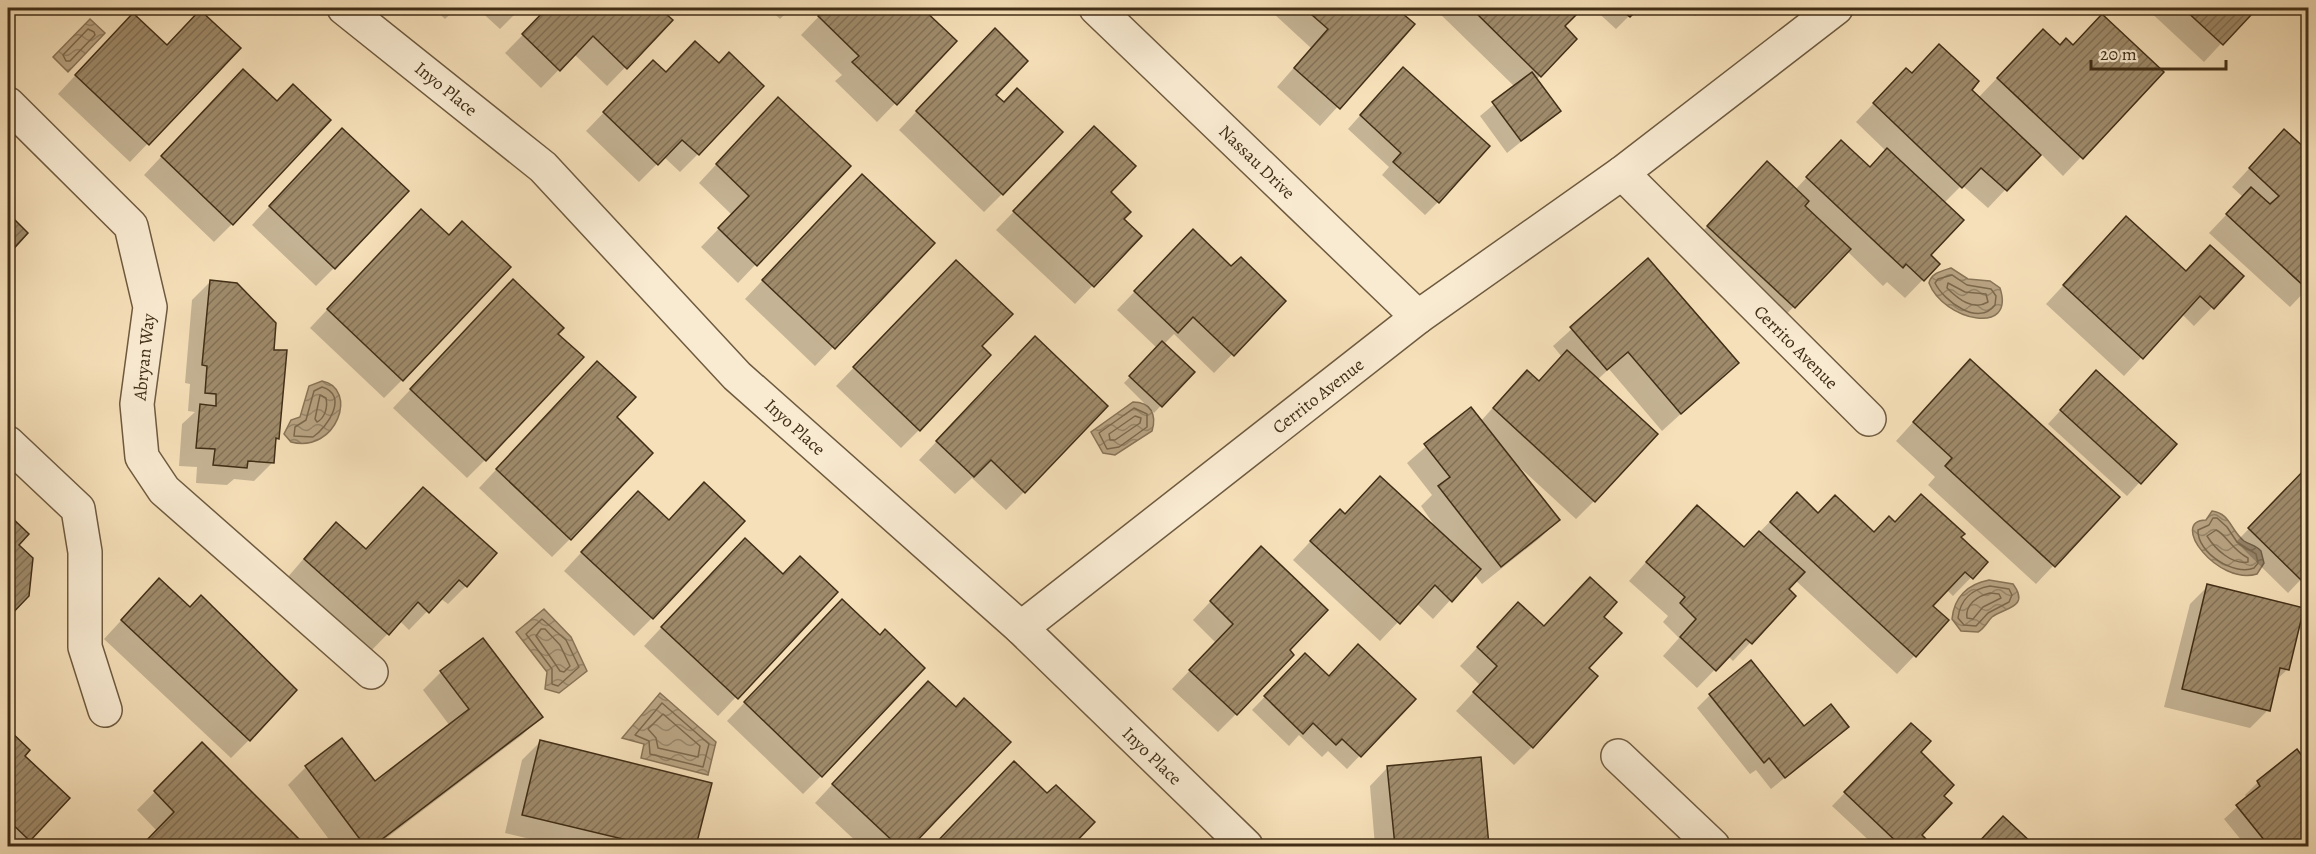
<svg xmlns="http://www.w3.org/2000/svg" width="2316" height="854" font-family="Alegreya,serif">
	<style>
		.water { fill: url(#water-waves); stroke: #887457; stroke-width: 1.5 }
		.shadow { fill: #0003 }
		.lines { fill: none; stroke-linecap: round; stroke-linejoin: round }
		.shore { stroke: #7c684c; stroke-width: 1.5 }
		.building { fill: url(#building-hatch); stroke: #412e16; stroke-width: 1.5 }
		.minor-casing { stroke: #6e5a3f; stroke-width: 36 }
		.minor { stroke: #f9ebd2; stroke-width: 33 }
		.labels { text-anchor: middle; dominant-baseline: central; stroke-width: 4.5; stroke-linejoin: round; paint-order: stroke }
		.street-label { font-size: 18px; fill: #412e16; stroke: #f9ebd2 }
	</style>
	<defs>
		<pattern id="water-waves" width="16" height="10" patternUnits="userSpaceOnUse" patternTransform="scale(1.5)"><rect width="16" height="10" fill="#b8a382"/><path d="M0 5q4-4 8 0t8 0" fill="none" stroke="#978569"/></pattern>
		<pattern id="building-hatch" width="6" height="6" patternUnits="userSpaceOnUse" patternTransform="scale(1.5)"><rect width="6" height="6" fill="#9f8b6b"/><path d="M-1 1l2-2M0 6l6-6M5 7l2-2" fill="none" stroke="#837257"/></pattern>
	</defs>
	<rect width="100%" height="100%" fill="#f6e0b9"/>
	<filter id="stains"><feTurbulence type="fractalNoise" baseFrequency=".00333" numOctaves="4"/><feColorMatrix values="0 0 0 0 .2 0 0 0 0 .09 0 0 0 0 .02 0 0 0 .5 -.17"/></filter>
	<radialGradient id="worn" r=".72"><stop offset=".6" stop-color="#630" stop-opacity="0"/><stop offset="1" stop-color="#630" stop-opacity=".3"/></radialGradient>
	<!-- water -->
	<g class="water">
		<polygon points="90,19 105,33 68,72 53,57"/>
		<path d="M 1951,268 L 1968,279 L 1990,281 L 2000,288 C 2016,337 1943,320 1929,283 C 1931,273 1942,271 1951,268 Z"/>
		<path d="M 322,381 C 359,388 337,454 291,442 L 284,434 L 291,420 L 300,417 L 309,386 Z"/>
		<path d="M 1133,402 C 1151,402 1157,415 1152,431 L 1115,455 L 1103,453 L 1091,432 Z"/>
		<path d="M 2212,511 C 2230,513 2231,531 2244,541 C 2250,545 2256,545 2261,551 L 2264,563 L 2257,574 C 2218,586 2168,521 2206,520 Z"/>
		<path d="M 1989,580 L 2013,584 C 2031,608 2003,608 1992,617 C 1987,622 1985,628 1978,632 L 1961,631 L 1952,619 C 1954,597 1968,584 1989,580 Z"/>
		<polygon points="544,609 571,637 587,671 559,693 545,689 547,672 516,632"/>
		<polygon points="660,693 716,742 708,775 641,758 644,744 622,738"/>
	</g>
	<!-- shadow -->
	<g class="shadow">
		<polygon points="433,8 457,8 445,19"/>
		<polygon points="477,8 521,8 500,29"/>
		<polygon points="549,8 657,8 671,20 607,86 574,54 541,88 505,53"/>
		<polygon points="768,8 791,8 780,19"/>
		<polygon points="827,8 899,8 902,10 905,8 920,8 955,41 877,122 835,81 842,75 801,35"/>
		<polygon points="1276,8 1394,8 1413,24 1320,126 1277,87 1311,48 1272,12"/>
		<polygon points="1434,8 1581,8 1562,26 1575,39 1536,80 1559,111 1507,153 1480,116 1515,87"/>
		<polygon points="1593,8 1637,8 1616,29"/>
		<polygon points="1689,8 1706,8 1695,16"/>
		<polygon points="2146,8 2254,8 2204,62"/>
		<polygon points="115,33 166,47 239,48 130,162 58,94"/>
		<polygon points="2059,47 2072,47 2161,72 2063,176 2040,153 1988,208 1962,185 1944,203 1929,255 1938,264 1905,298 1887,282 1883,286 1847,251 1776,325 1690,245 1749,181 1795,190 1823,160 1869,169 1886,151 1856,122 1888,88 1911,75 1970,90 1978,98 2025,49"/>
		<polygon points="976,48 994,95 1002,194 984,212 899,130"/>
		<polygon points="665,73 698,154 680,172 664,157 639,182 586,131 635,80"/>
		<polygon points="1390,82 1438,202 1425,215 1382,175 1389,167 1348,129"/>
		<polygon points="225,89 232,224 214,242 144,175"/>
		<polygon points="760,117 849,166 738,283 701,247 732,215 699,183"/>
		<polygon points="2284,131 2308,153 2308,288 2290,307 2209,233 2243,197 2232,187"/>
		<polygon points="1076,146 1109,193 1122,219 1140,236 1075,304 996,230"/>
		<polygon points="324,148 334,268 316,286 252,225"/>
		<polygon points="844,194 933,243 815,366 745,299"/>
		<polygon points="8,215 26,233 8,253"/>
		<polygon points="2126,218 2185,273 2242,276 2194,326 2182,314 2124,376 2046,304"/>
		<polygon points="403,229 402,380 384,398 310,328"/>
		<polygon points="1175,249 1231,268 1284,301 1214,373 1174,334 1164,344 1193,372 1154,413 1124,383 1157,348 1117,310"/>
		<polygon points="1647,261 1737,363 1662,431 1609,369 1597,380 1594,501 1576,519 1516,464 1558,520 1540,538 1482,584 1474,574 1433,619 1416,603 1380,641 1293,560 1322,529 1345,515 1439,532 1421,506 1432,495 1407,463 1470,409 1480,422 1509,390 1538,382 1562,357 1553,346"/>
		<polygon points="938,280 980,346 919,430 901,448 836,386"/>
		<polygon points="210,282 272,351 278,438 275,441 272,463 254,481 234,479 227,485 196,483 197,467 179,466 182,424 195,412 188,411 190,384 185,383 192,300"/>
		<polygon points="495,300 556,334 485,460 467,478 393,408"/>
		<polygon points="1017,356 1024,492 1006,510 972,478 955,494 919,460"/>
		<polygon points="1952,379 2118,497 2036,584 1928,485 1935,477 1896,441"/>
		<polygon points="579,381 615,417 570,539 552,557 479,488"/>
		<polygon points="2084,385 2175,444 2127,496 2048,424"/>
		<polygon points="2307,469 2308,572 2288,593 2236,542"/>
		<polygon points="423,489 466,586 448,604 440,598 409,630 400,621 370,652 287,578 318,542 365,550"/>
		<polygon points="1797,494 1818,515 1873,534 1894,524 1959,537 1986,562 1953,596 1947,590 1931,606 1915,655 1897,674 1795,580 1787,589 1794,596 1733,661 1728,656 1697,688 1663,656 1679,638 1663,622 1668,616 1629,581 1679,525 1743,549"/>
		<polygon points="620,511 669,521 652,618 634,636 564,571"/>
		<polygon points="8,516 27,534 17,545 27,595 8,616"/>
		<polygon points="727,558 835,592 718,716 644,646"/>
		<polygon points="1243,567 1236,714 1218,732 1172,689 1216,643 1193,620"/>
		<polygon points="2208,586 2288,669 2275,681 2268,710 2250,728 2164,707 2190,604"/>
		<polygon points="141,599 190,608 249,740 231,758 104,639"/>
		<polygon points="1518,604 1543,628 1602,617 1587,668 1532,747 1514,765 1456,711 1480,685 1460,666"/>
		<polygon points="824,619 821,776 803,794 727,721"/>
		<polygon points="1293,668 1328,677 1414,699 1347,769 1328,751 1322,757 1299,735 1289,746 1252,710"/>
		<polygon points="441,672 541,717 522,735 376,846 334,846 288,785 306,767 374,783 450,726 423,690"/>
		<polygon points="1710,695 1804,728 1847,727 1771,789 1756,770 1750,774 1697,708"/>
		<polygon points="910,701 955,709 1009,742 910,846 861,846 815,803"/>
		<polygon points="8,731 28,750 23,756 68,798 22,846 8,846"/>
		<polygon points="1898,738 1919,752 1942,796 1920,835 1928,843 1925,846 1875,846 1832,806"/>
		<polygon points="540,742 710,784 695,846 560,846 505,833 522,760"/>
		<polygon points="202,744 304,846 142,846 157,831 137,810"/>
		<polygon points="2296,751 2308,766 2308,846 2246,846 2224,819 2247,798 2245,795 2258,782"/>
		<polygon points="1479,758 1488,846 1375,846 1370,786 1388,767"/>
		<polygon points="996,782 1047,795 1093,822 1070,846 934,846"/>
		<polygon points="2003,818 2032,846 1975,846"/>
	</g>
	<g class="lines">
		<!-- shore -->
		<g class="shore">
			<polygon points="88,29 94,32 95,35 70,61 66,61 63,55"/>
			<path d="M 1952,275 L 1967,285 L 1991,289 L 1996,296 L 1995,305 C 1978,327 1944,301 1935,283 L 1938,279 Z"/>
			<path d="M 1948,283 L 1965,292 L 1986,294 L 1988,302 C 1973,311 1958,299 1947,288 Z"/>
			<path d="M 322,387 C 349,395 328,427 313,437 L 294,436 L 295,427 L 306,420 L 314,391 Z"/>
			<path d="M 320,395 L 326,398 C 328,407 325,418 317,422 L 315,419 Z"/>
			<polygon points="1134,408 1147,414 1147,427 1119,447 1107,449 1099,433"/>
			<polygon points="1135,416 1141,418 1140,423 1115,440 1110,440 1109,434"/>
			<path d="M 2213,518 L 2217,518 L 2227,527 L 2237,542 L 2256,554 L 2258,563 L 2254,568 C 2234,576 2197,553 2198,530 L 2209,525 Z"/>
			<path d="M 2216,530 C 2226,534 2231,549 2248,558 L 2248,562 C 2232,565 2215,549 2207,536 Z"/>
			<path d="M 1990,586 L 2009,589 L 2012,595 L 2009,602 L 1988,613 L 1976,626 L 1964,625 L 1958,618 C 1960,599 1973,589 1990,586 Z"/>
			<path d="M 1990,593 L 1999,594 L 2001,598 L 1983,607 L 1973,619 L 1967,618 C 1965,605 1977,596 1990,593 Z"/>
			<polygon points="542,619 566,640 579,667 558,686 552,684 552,669 526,634"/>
			<polygon points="541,629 545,629 560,645 570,666 564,672 560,671 536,636"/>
			<polygon points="662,703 709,744 703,767 650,754 649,741 635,735"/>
			<polygon points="663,714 700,746 698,757 658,748 656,738 648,729"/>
		</g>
	</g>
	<!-- building -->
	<g class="building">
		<polygon points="547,8 659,8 673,20 627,69 593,36 560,71 522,34"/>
		<polygon points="826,8 922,8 957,41 897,105 852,62 859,56 818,16"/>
		<polygon points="1304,8 1396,8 1415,24 1340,109 1294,68 1328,29"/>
		<polygon points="1471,8 1583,8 1565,26 1577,39 1541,77"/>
		<polygon points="1619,8 1639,8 1630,17"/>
		<polygon points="2183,8 2254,8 2249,13 2251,15 2223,45"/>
		<polygon points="200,10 241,48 149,145 75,75 133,13 167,45"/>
		<polygon points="2102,14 2164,72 2083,159 1997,78 2043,29 2060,45 2066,38 2073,45"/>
		<polygon points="995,28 1028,61 996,95 1004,102 1017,88 1063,132 1003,195 916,111"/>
		<polygon points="695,41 719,63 729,52 764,86 699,155 682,140 658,165 603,112 653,60 666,72"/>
		<polygon points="1939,44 1979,81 1972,90 2041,155 2007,191 1981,168 1962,188 1873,103 1906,68 1912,73"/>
		<polygon points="1403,67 1490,146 1439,203 1393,162 1401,153 1360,115"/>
		<polygon points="243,69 277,101 293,84 331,120 233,225 161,156"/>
		<polygon points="1532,72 1561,111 1521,141 1492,102"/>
		<polygon points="778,97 851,166 757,266 718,228 749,196 716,164"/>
		<polygon points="1094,126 1136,166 1111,192 1131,212 1124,219 1142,236 1094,287 1013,211"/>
		<polygon points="342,128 409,191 335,269 269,206"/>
		<polygon points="2284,129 2308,151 2308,290 2226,214 2251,187 2270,204 2279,196 2249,168"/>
		<polygon points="1841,140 1870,167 1887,148 1964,220 1931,255 1940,264 1924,281 1906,264 1903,268 1806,177"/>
		<polygon points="1767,161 1809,201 1805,206 1851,249 1795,308 1707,226"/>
		<polygon points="862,174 935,243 835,349 762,280"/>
		<polygon points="421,209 449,235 462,221 511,267 403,381 327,309"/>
		<polygon points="8,213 28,233 8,255"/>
		<polygon points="2126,216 2186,271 2210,245 2244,276 2214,309 2200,296 2143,359 2063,285"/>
		<polygon points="1193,229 1231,266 1241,257 1286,301 1234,356 1193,317 1178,333 1134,291"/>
		<polygon points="1648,258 1739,363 1681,414 1628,352 1607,370 1570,327"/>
		<polygon points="956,260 1013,314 982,346 991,355 920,431 853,367"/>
		<polygon points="513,279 564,328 558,334 584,357 486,461 410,389"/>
		<polygon points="210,280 237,283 276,323 274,350 287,350 279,439 276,438 274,463 248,461 247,468 213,465 215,449 196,448 200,404 216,406 216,394 205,393 207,366 202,365"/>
		<polygon points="1035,336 1108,406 1025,493 991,460 974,477 936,441"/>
		<polygon points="1162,341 1195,372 1162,407 1129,376"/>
		<polygon points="1567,350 1658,434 1595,502 1493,408 1527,370 1539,381"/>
		<polygon points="1970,359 2120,497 2055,567 1945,466 1952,458 1913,422"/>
		<polygon points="597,361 636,397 617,417 653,453 571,540 496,469"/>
		<polygon points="2096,370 2177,444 2141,484 2060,410"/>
		<polygon points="1471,407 1560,520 1501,567 1438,486 1450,477 1424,444"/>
		<polygon points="2307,467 2308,574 2302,581 2248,528"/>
		<polygon points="1380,476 1481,569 1452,602 1435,585 1400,624 1310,541 1340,509 1345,514"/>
		<polygon points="704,482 745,521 653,619 581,552 638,491 669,520"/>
		<polygon points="423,487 497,553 467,587 459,580 429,613 418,602 389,635 304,559 336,522 366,549"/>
		<polygon points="1797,492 1818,513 1835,495 1874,532 1889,516 1895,522 1921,494 1965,534 1961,537 1988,562 1973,579 1965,572 1933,606 1949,620 1916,657 1770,522"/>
		<polygon points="1697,505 1744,547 1759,531 1805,572 1789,589 1796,596 1752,644 1746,639 1716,671 1680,637 1696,619 1680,603 1685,597 1646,562"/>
		<polygon points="8,514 29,534 19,545 33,558 29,596 8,618"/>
		<polygon points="745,538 783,574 800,556 838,592 738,699 661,627"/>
		<polygon points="1261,546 1328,610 1290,650 1294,655 1237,715 1189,670 1233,624 1210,601"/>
		<polygon points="1590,577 1617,602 1604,617 1622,633 1589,668 1598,676 1533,748 1473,692 1497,666 1477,647 1518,602 1544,626"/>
		<polygon points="159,578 190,607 201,595 297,690 250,741 121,620"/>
		<polygon points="2207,584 2304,608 2289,670 2280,668 2270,711 2182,689"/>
		<polygon points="842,599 880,635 885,629 925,668 822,777 744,702"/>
		<polygon points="483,638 543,717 373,846 365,846 305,766 342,738 375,781 469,709 440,671"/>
		<polygon points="1358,644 1416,699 1361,757 1342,739 1336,745 1313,723 1303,734 1264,696 1305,653 1329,676"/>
		<polygon points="1751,660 1804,726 1831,704 1849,727 1785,778 1769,758 1764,763 1709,694"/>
		<polygon points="928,681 956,707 964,698 1011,742 912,846 898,846 832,784"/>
		<polygon points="1911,723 1931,741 1921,752 1954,785 1944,796 1952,803 1922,835 1930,843 1927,846 1901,846 1844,792"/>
		<polygon points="8,729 30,750 25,756 70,798 30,841 8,820"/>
		<polygon points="540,740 712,783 696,846 652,846 522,815"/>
		<polygon points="202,742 306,846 141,846 174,812 154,791"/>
		<polygon points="2297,749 2308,764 2308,846 2269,846 2236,805 2260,786 2257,781"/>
		<polygon points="1481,757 1489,846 1395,846 1387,766"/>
		<polygon points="1014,761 1047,793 1056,785 1095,822 1072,846 933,846"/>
		<polygon points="2003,816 2035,846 1975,846"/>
	</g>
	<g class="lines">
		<defs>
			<g id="minor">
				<polyline points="344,8 543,167 737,376 1021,628 1246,846"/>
				<polyline points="1096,8 1418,317"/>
				<polyline points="8,104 131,226 150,307 137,404 142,457 164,490 371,672"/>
				<polyline points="1622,173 1869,419"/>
				<polyline points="8,443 78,509 85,552 85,647 105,710"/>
				<polyline points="1021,628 1418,317 1622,173 1836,8"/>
				<polyline points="1618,756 1713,846"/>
			</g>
		</defs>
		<!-- minor casing -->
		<use href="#minor" class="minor-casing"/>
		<!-- minor -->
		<use href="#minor" class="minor"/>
	</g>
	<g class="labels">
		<!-- street labels -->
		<g class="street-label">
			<text transform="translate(446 89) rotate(39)">Inyo Place</text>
			<text transform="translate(1257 162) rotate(44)">Nassau Drive</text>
			<text transform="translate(1796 347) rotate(45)">Cerrito Avenue</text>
			<text transform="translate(144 357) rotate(-84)">Abryan Way</text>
			<text transform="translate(1318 396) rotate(-38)">Cerrito Avenue</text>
			<text transform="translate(795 427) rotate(42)">Inyo Place</text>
			<text transform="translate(1152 756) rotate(44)">Inyo Place</text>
		</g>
	</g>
	<!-- margin -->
	<rect width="2316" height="854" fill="none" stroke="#f6e0b9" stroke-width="30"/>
	<rect x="9" y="9" width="2298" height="836" fill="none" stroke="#412e16" stroke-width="3"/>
	<rect x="15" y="15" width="2286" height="824" fill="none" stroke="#412e16" stroke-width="1.5"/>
	<!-- scale -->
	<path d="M2091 60v9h135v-9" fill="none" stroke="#412e16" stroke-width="3"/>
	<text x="2100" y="60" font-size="18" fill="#412e16" stroke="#f9ebd2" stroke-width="4.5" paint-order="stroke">20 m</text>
	<rect width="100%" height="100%" filter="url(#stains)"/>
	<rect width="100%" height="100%" fill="url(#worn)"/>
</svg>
